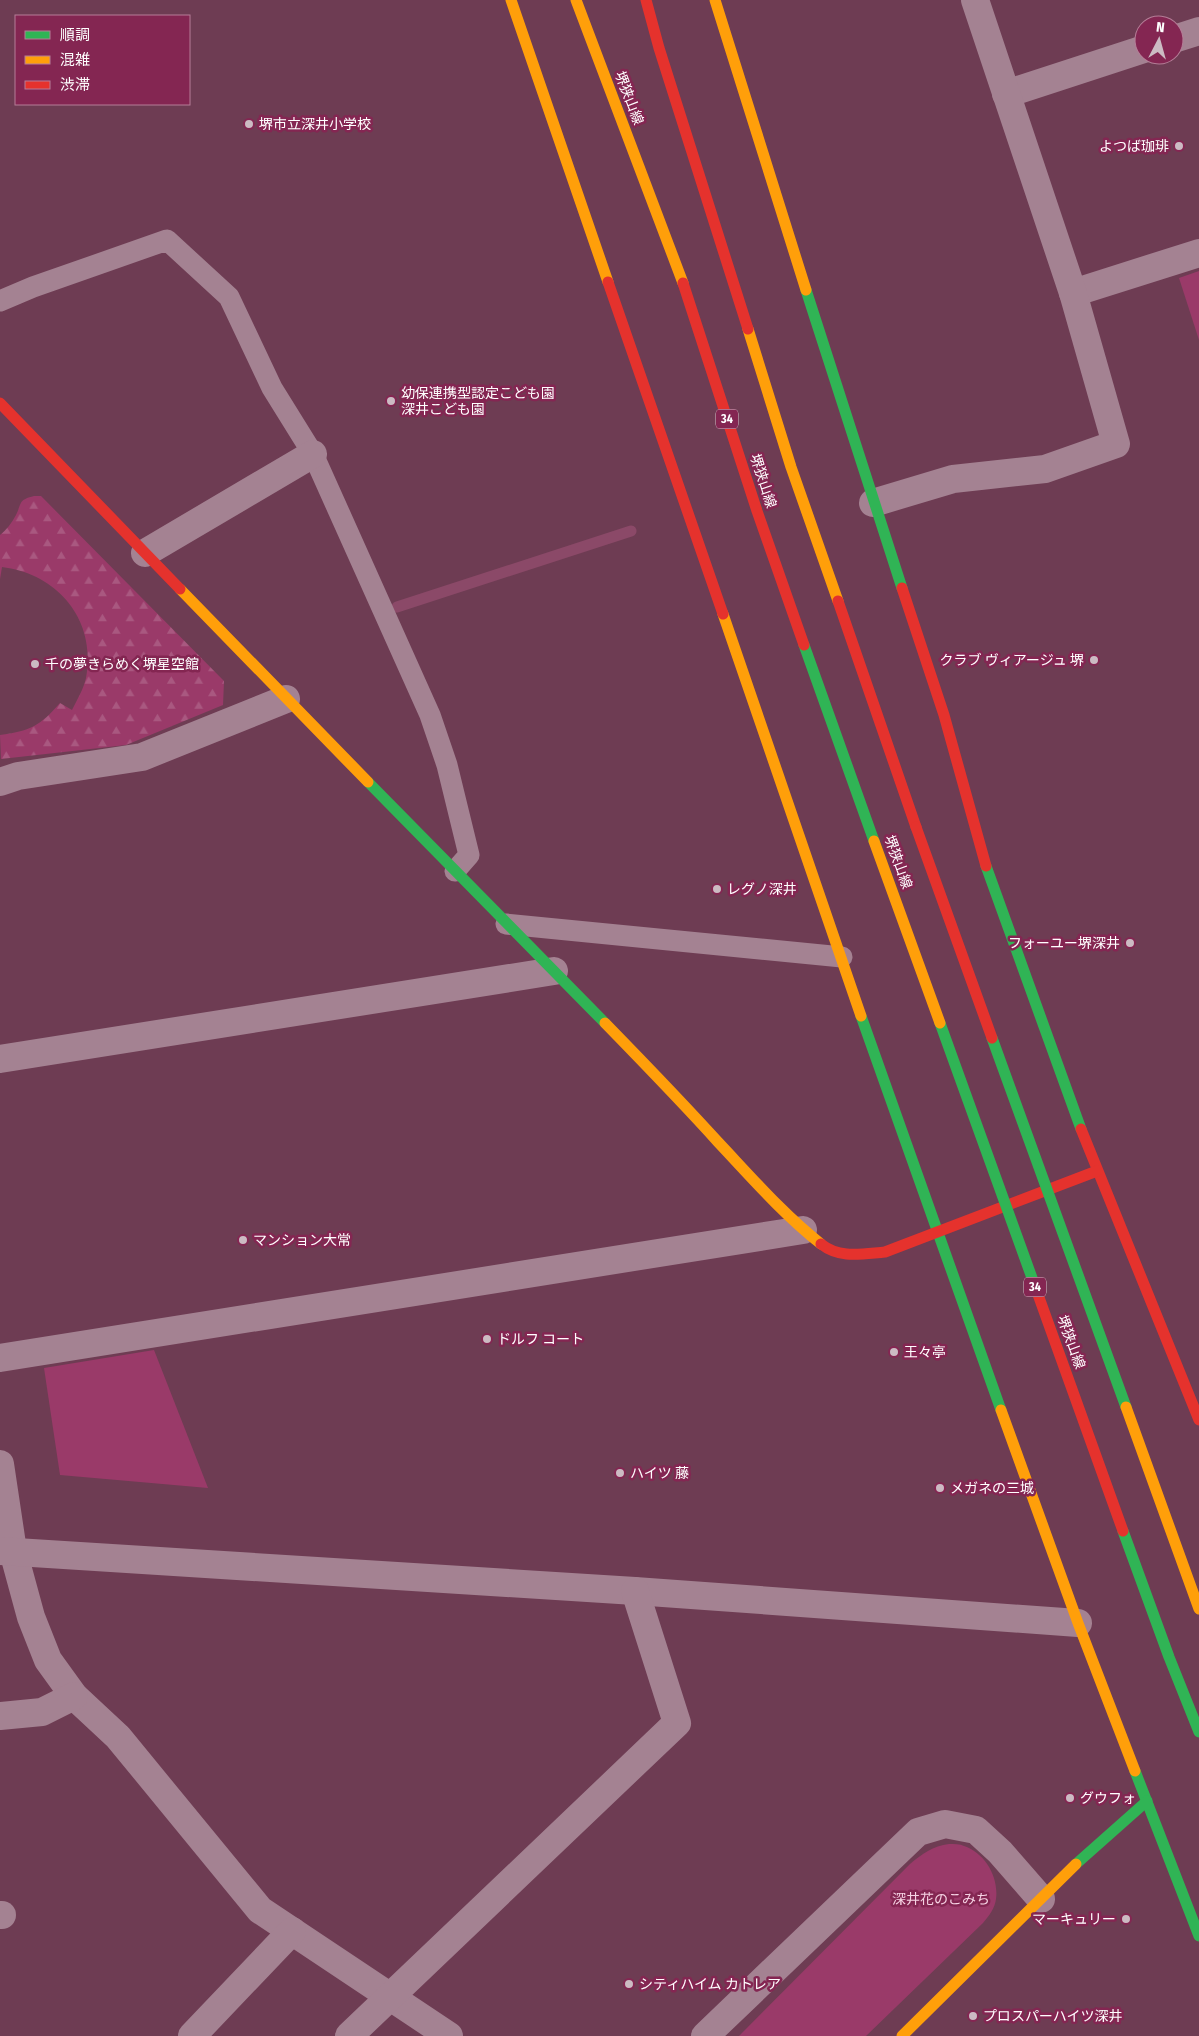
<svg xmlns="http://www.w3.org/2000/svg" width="1199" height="2036" font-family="'Fira Sans Condensed','Noto Sans JP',sans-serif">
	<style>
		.green { fill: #9a3a69 }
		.forest { fill: url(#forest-firs) }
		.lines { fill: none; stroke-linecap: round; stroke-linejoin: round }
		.stream { stroke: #8b4968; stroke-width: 11 }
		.lane { stroke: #a48292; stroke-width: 21 }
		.street { stroke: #a48292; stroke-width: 28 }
		.fast { stroke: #30b455; stroke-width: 11 }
		.slow { stroke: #ff9f0a; stroke-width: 11 }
		.jam { stroke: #e5322d; stroke-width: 11 }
		.fast-bridge { stroke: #30b455; stroke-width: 11 }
		.slow-bridge { stroke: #ff9f0a; stroke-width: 11 }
		.jam-bridge { stroke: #e5322d; stroke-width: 11 }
		.poi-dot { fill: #ccbbc3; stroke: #842652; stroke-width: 2 }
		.labels { text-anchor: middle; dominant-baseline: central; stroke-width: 5; stroke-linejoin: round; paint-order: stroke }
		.shield { fill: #842652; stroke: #dabecb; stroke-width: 1 }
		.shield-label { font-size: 12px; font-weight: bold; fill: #fff }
		.street-label { font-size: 14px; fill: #fff; stroke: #842652 }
		.poi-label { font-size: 14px; fill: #fff; stroke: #842652; text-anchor: start }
		.park-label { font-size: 14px; fill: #f6d3e4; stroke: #842652 }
	</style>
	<defs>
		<pattern id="forest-firs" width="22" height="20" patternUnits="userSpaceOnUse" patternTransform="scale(1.25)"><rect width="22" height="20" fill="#9a3a69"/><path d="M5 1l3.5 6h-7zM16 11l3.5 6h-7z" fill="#a95880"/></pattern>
	</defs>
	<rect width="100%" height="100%" fill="#6e3c53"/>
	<!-- green -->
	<g class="green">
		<polygon points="1199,271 1199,340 1179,278"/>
		<polygon points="154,1350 208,1488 60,1475 44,1368"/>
		<path d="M 949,1844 C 954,1844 960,1844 964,1846 C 985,1853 999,1877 996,1899 C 995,1908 989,1916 983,1923 L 866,2036 L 739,2036 L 910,1864 C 922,1854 933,1846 949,1844 Z"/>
	</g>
	<!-- forest -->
	<path class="forest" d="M 34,496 L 41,496 L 224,681 L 223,705 L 126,745 L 1,759 L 0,735 C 30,731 40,726 60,703 L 72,710 C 77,700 84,688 86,678 C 97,620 58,574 2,567 L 0,579 L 0,535 C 6,530 12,523 16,515 C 22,503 18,500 34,496 Z"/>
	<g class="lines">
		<!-- stream -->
		<polyline class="stream" points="397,607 631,531"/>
		<!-- lane -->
		<g class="lane">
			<polyline points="0,301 33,287 167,240 229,297 272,388 313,454 430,715 447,765 469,855 455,871"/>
			<polyline points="506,924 842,957"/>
		</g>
		<!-- street -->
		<g class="street">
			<polyline points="1174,39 1199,31"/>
			<polyline points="1006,94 1144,49"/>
			<polyline points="1073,293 1199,253"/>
			<polyline points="873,503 953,479 1045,469 1116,444 1073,293 975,0"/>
			<polyline points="145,553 313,454"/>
			<polyline points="0,782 18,776 142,757 286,699"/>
			<polyline points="0,1059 554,971"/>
			<polyline points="0,1358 803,1230"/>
			<polyline points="0,1464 13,1551 31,1617 48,1660 74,1696 118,1737 260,1910 449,2036"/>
			<polyline points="0,1551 635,1591 1078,1623"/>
			<polyline points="0,1716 42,1712 74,1696"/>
			<polyline points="0,1915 2,1915"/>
			<polyline points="192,2036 292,1931"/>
			<polyline points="349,2036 677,1723 635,1591"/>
			<polyline points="705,2036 918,1832 945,1824 976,1830 1000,1852 1041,1899"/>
		</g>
		<!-- fast -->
		<g class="fast">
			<polyline points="806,290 902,588"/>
			<polyline points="804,645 874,841"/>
			<polyline points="368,782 605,1023"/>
			<polyline points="986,866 1081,1129"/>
			<polyline points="861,1016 1001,1410"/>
			<polyline points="1135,1771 1199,1936"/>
			<polyline points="1076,1864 1147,1801"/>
		</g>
		<!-- slow -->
		<g class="slow">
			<polyline points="511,0 608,282"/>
			<polyline points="576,0 683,283"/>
			<polyline points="715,0 806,290"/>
			<polyline points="748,329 791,467 838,601"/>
			<polyline points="180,589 368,782"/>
			<polyline points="723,614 861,1016"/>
			<path d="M 605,1023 C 643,1062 681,1101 718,1142 C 751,1177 783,1214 821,1244"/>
			<polyline points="1001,1410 1078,1623 1135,1771"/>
			<polyline points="902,2036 1076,1864"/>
		</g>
		<!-- jam -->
		<g class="jam">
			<polyline points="646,0 659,48 748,329"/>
			<polyline points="608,282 723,614"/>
			<polyline points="683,283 757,511 804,645"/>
			<polyline points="0,403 180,589"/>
			<polyline points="902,588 944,715 986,866"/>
			<polyline points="838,601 916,827"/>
			<polyline points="1081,1129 1199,1420"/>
			<path d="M 821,1244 C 840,1259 861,1254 885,1252 L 1097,1171"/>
		</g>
		<!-- fast-bridge -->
		<g class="fast-bridge">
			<polyline points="940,1023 1036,1289"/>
			<polyline points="992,1038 1126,1407"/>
			<polyline points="1123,1531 1169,1657 1199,1732"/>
		</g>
		<!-- slow-bridge -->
		<g class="slow-bridge">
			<polyline points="874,841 940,1023"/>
			<polyline points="1126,1407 1199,1609"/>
		</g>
		<!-- jam-bridge -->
		<g class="jam-bridge">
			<polyline points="916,827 992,1038"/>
			<polyline points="1036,1289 1123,1531"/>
		</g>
	</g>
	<!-- markers -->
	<g class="poi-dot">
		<circle cx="249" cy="124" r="5"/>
		<circle cx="1179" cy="146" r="5"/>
		<circle cx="391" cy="401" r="5"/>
		<circle cx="1094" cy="660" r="5"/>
		<circle cx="35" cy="664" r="5"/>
		<circle cx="717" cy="889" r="5"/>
		<circle cx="1130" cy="943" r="5"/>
		<circle cx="243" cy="1240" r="5"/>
		<circle cx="487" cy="1339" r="5"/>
		<circle cx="894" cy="1352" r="5"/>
		<circle cx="620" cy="1473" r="5"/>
		<circle cx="940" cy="1488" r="5"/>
		<circle cx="1070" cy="1798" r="5"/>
		<circle cx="1126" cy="1919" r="5"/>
		<circle cx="629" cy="1984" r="5"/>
		<circle cx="973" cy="2016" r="5"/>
	</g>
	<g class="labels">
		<!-- shield labels -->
		<g class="shield">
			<rect x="716" y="409.5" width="22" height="19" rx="4"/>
			<rect x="1024" y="1277.5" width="22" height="19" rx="4"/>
		</g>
		<g class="shield-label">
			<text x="727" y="419">34</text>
			<text x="1035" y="1287">34</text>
		</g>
		<!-- street labels -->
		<g class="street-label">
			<text transform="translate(629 98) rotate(69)">堺狭山線</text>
			<text transform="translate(763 481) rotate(72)">堺狭山線</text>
			<text transform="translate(898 862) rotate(70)">堺狭山線</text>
			<text transform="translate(1071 1342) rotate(70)">堺狭山線</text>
		</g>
		<!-- poi labels -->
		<g class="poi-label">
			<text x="259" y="124">堺市立深井小学校</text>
			<text x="1169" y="146" text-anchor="end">よつば珈琲</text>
			<text x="401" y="393">幼保連携型認定こども園<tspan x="401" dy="16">深井こども園</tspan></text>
			<text x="1084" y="660" text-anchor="end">クラブ ヴィアージュ 堺</text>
			<text x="45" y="664">千の夢きらめく堺星空館</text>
			<text x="727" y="889">レグノ深井</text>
			<text x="1120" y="943" text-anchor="end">フォーユー堺深井</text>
			<text x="253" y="1240">マンション大常</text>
			<text x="497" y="1339">ドルフ コート</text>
			<text x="904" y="1352">王々亭</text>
			<text x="630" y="1473">ハイツ 藤</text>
			<text x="950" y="1488">メガネの三城</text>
			<text x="1080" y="1798">グウフォ</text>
			<text x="1116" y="1919" text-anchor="end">マーキュリー</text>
			<text x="639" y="1984">シティハイム カトレア</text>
			<text x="983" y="2016">プロスパーハイツ深井</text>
		</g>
		<!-- park labels -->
		<g class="park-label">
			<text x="941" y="1899">深井花のこみち</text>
		</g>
	</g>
	<!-- legend -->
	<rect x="15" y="15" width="175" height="90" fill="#842652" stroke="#b57d97"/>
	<rect x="25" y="31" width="25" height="8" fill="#30b455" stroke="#b57d97"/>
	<text x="60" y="40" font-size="15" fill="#ffffff">順調</text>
	<rect x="25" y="56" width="25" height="8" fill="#ff9f0a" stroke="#b57d97"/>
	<text x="60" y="65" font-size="15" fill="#ffffff">混雑</text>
	<rect x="25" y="81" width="25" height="8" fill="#e5322d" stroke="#b57d97"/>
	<text x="60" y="90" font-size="15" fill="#ffffff">渋滞</text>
	<!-- north arrow -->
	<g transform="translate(1159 40) rotate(6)"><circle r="24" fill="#842652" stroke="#b57d97"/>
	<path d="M0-4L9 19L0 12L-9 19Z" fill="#ccbbc3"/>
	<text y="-8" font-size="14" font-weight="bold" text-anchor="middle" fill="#ffffff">N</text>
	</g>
</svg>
